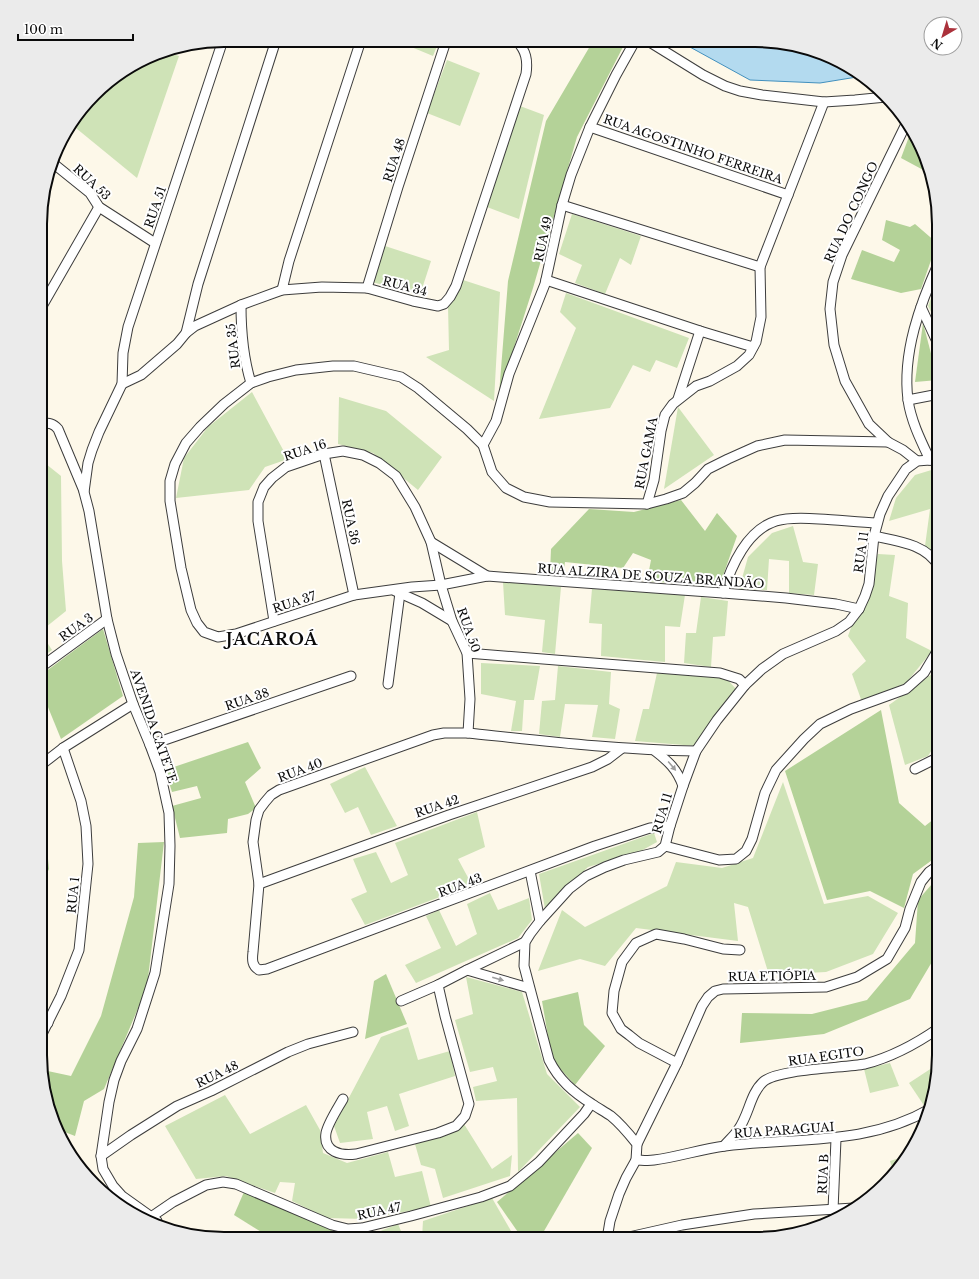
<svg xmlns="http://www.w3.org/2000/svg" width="979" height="1279" font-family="'Libre Baskerville',serif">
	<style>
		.green { fill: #cfe3b7 }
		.forest { fill: #b4d298 }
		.water { fill: #b3daef; stroke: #4290be }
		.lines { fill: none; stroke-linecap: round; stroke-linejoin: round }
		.minor-casing { stroke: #3d3d3d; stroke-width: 11 }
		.minor { stroke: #fff; stroke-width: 9 }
		.oneway { fill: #9d9d9d }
		.labels { text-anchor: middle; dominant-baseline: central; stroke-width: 4; stroke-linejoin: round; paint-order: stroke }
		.street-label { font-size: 12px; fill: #0a0a0a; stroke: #fff }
		.district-label { font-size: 16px; font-weight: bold; letter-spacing: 1px; fill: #0a0a0a; stroke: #fff }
		.rim { fill: none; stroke: #0a0a0a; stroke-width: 2 }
	</style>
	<rect width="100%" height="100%" fill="#fdf8e9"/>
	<!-- green -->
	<g class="green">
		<polygon points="405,41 439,41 433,56 404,44"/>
		<polygon points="162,51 179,56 137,178 71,124 103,86"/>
		<polygon points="447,60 480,73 460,126 427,113"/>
		<polygon points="520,106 544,115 519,219 487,207"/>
		<polygon points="572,214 641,236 631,265 620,258 605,294 575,283 582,265 559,254"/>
		<polygon points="385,246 431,261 420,295 372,282"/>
		<polygon points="939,278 939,327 928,306"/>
		<polygon points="463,280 500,292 494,401 426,357 449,350 448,306"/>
		<polygon points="566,293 689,338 677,368 656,360 650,372 633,365 610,408 539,419 576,328 560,312"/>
		<polygon points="252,392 288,459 265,467 249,490 176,498 184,458 208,427"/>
		<polygon points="339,397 386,411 442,457 418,490 373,453 338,444"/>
		<polygon points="678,407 714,455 664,489"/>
		<polygon points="41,460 61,476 62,561 66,611 41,631"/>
		<polygon points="938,468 939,470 939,560 925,546 930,509 889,521 896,498 915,475"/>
		<polygon points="793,526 803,562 818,564 814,595 789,593 789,561 769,559 767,590 739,589 748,557 772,533"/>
		<polygon points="878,554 895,555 889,596 908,603 906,638 932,651 906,683 862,702 852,674 866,661 848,636"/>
		<polygon points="503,582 561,587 555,654 542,652 545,620 505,615"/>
		<polygon points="592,589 685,595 680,627 665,626 665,662 601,656 602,624 589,623"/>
		<polygon points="701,597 728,601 725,636 713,637 711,667 684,663 686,633 696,633"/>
		<polygon points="41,633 52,650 41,658"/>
		<polygon points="481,663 540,666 534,700 524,700 522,731 511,731 516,701 481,694"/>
		<polygon points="558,666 611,672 609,704 620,709 615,739 592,737 598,705 565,704 560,737 539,734 542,701 555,700"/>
		<polygon points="657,673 726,678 736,689 696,746 635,741 643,709 649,709"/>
		<polygon points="932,674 939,679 939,739 928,756 905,765 889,705"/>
		<polygon points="365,767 397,826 371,835 358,807 345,813 330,784"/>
		<polygon points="783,782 824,904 868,896 898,913 873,954 826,972 769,975 748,907 734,903 738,941 636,928 605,966 580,959 538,971 562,910 585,927 667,886 676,862 722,868 753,858"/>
		<polygon points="477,812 485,847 458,859 472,885 365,925 351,899 367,892 353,859 376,852 391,883 408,875 395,843"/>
		<polygon points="654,833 657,842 639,852 588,867 545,909 539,874"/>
		<polygon points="490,893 498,910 529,898 532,920 518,938 416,983 405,965 441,948 426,916 439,910 456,946 477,934 467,904"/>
		<polygon points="466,977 522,992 547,1074 580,1107 518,1172 517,1098 476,1101 473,1087 497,1081 493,1067 470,1072 455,1020 473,1014"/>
		<polygon points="408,1027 418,1060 450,1051 455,1076 399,1094 409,1126 395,1131 387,1106 367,1112 373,1139 340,1143 334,1126 381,1037"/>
		<polygon points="890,1063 899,1086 870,1093 864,1069"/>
		<polygon points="938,1064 939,1067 931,1103 925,1107 909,1083"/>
		<polygon points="225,1095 250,1134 306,1105 320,1130 323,1153 347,1163 388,1152 395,1177 422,1171 431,1207 365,1219 327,1218 292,1201 295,1183 280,1182 275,1193 226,1176 196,1179 165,1126"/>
		<polygon points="464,1124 492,1169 512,1155 510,1176 443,1198 435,1169 421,1165 415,1144"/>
		<polygon points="909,1155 908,1157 894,1174 890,1161"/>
		<polygon points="492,1198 515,1238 422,1238 423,1221"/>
		<polygon points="398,1224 404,1238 379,1238 378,1232"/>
	</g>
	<!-- forest -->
	<g class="forest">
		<polygon points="593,41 626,41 577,137 533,288 499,394 508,281 546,121"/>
		<path d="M 910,134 C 924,139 924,160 927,172 L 901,158 Z"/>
		<polygon points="886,220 910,227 915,224 937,243 921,289 901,293 851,279 862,250 894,262 900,250 882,240"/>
		<polygon points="923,323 938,380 915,382"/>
		<polygon points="681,500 705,531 717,513 737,536 719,587 647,581 651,560 633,553 623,568 565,562 563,575 550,572 551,549 589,509 634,512"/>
		<polygon points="103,629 123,696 61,739 41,690 41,675"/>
		<polygon points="881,710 899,803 925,826 939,815 939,855 913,874 904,908 870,891 827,900 785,771"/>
		<polygon points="248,742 261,768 245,782 256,808 248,814 228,819 227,833 180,838 172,806 201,798 197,786 172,792 165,770"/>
		<polygon points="40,820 46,839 49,869 40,888"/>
		<polygon points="164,842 147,987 104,1089 84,1101 75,1136 57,1129 43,1070 71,1076 101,1016 134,897 138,843"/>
		<polygon points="939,876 939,950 910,999 824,1034 740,1043 742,1013 812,1014 867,1000 915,943 918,900"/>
		<polygon points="386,974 407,1024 365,1039 374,981"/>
		<polygon points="578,992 584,1025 605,1046 575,1085 552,1060 542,1001"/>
		<polygon points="578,1133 592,1148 540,1238 522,1238 497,1202"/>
		<polygon points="244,1192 336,1232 335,1238 271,1238 234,1215"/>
	</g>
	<!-- water -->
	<polygon class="water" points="679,41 779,42 857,71 863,76 820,83 750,80"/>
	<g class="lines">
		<defs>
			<g id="minor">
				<polyline points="648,41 703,75 725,86 740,91 762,95 824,102 855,100 886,97"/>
				<polyline points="590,127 788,195"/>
				<polyline points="54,164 90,193 99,207 155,243"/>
				<polyline points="562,205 760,267"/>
				<polyline points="546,280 700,331 753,347"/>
				<polyline points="367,288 398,187 446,41"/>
				<polyline points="282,290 289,261 361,40"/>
				<path d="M 241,305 C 241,332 243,357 251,383"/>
				<polyline points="921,307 939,346"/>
				<polyline points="41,308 99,207"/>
				<polyline points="186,333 198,284 276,40"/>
				<path d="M 122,384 L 141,375 L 177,344 L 186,333 L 195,326 L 241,305 L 282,290 L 322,287 L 367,288 L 413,301 L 438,306 L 444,304 L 450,297 L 456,286 L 526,74 C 528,60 526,51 517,41"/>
				<polyline points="678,399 700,331"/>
				<polyline points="908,400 939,394"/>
				<path d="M 41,423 C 49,423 53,423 58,429 L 84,491"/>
				<polyline points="888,442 869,424 845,381 834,345 830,309 833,282 842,255 907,122"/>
				<polyline points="483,445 496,421 509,374 545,284 562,205 571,175 590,127 616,75 635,41"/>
				<polyline points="324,454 354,595"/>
				<path d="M 930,460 C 921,441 911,421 908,400 C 902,353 920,304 939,262"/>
				<polyline points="647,504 654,480 661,431 665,415 673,404 696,386 710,381 737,366 749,355 756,342 761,317 760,267 824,102"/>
				<path d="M 874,536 C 897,541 927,544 939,567"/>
				<polyline points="431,542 487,576"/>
				<polyline points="395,591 422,603 452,621"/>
				<path d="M 723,593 C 731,566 747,530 776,521 C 789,517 805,518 819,519 C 838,520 858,522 877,523"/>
				<polyline points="859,609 836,604 786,598 723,593 487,576 441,585 412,587 354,595 236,634 218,637 204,632 197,623 191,610 181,568 170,501 170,481 175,464 186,443 200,427 224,404 251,383 268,377 296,370 333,366 354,366 401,377 418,388 467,429 483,445 492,472 506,488 524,497 550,502 647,504 666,499 683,493 695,483 708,469 728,459 757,446 785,440 888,442 903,450 917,461"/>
				<polyline points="274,621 258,521 258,502 264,487 272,478 286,467 324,454 343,451 363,455 379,463 396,476 415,507 431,542 441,585 452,621 467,653 470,699 468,733"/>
				<polyline points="467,653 720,673 739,679 745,685"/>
				<polyline points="41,667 107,619"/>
				<polyline points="388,684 400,593"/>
				<polyline points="150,745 351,676"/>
				<path d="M 655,751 C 668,761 677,769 683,786"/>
				<polyline points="41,765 63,748 133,704"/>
				<polyline points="915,769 939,757"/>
				<path d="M 670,826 L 650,828 L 595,846 L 267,969 L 259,970 C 252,966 252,960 253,952 L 259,884 L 253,842 L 256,820 L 259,810 L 265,802 L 271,795 L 279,790 L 433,735 L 444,733 L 468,733 C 544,741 619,750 696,751"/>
				<polyline points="665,846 719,860 736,859 746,851 752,839 765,793 776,770 804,739 820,724 851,709 906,689 924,673 939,648"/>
				<polyline points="530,871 540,921"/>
				<polyline points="259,884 449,815 592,767 608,759 621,749"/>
				<polyline points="467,970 529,988"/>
				<polyline points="401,1001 438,985"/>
				<polyline points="40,1013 48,1023"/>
				<polyline points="40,1038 61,996 79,950 88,864 86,826 81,801 63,748"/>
				<polyline points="677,1063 639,1043 629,1035 621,1029 612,1013 614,991 622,962 636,943 656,934 684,939 723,949 740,950"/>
				<path d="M 343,1099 C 338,1108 328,1123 326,1133 C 323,1152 341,1156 356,1154 L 438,1133 L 456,1126 L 465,1116 L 469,1104 L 445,1016 L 438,985 L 467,970 L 525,942"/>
				<polyline points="637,1144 677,1063 702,1006 708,997 715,991 723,989 826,987 857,977 887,959 905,928 910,909 921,882 929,872 939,865"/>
				<path d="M 724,1146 C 728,1141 734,1136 738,1130 C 749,1115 750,1094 763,1082 C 777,1069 843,1068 865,1064 C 892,1057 916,1044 939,1028"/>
				<polyline points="101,1156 131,1135 177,1106 211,1091 288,1052 308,1044 353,1032"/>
				<path d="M 636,1160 C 641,1160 648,1161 654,1160 C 678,1157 701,1149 725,1146 C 796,1137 866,1146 930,1109"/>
				<polyline points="833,1210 836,1139"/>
				<polyline points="151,1217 173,1202 206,1185 223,1182 236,1184 250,1190 332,1225 348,1229 362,1228 411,1216 481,1197 510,1186 539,1162 584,1114 591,1104"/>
				<polyline points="157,1221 122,1196 113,1186 103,1169 101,1156 109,1102 114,1080 121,1061 137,1029 155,973 169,884 170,846 169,813 160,772 150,745 133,704 116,654 107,619 89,511 84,492 88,463 92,450 99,432 122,384 123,353 128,327 223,40"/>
				<path d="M 607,1239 L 610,1221 L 619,1194 L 626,1178 L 636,1160 L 637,1144 C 629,1134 621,1124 611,1116 C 605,1112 598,1108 592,1104 C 573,1092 559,1080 549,1060 L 524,966 L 525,942 L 530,934 L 540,921 L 569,889 L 586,876 L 605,867 L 624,860 L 658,852 L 665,846 L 670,826 L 683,786 L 696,751 L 717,720 L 745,685 L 762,669 L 783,654 L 836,631 L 849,622 L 859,609 L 865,596 L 869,584 L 874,536 L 880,514 L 888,496 L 906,469 L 917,461 L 930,460 L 939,462"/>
				<polyline points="620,1239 682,1225 754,1214 854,1208"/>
			</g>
		</defs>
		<!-- minor casing -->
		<use href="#minor" class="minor-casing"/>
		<!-- minor -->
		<use href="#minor" class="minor"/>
	</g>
	<!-- one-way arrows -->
	<defs><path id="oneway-solid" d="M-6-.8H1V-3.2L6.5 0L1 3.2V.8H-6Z"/></defs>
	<g class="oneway">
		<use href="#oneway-solid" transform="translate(672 766) rotate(50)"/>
		<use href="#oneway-solid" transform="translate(498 979) rotate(16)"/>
	</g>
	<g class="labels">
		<!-- street labels -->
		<g class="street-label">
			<text transform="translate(693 149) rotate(19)">RUA AGOSTINHO FERREIRA</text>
			<text transform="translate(394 160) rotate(-72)">RUA 48</text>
			<text transform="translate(92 182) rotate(43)">RUA 53</text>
			<text transform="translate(155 207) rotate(-71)">RUA 51</text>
			<text transform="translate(851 212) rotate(-65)">RUA DO CONGO</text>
			<text transform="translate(543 239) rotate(-78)">RUA 49</text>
			<text transform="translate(405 286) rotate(14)">RUA 34</text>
			<text transform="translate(233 346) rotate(-97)">RUA 35</text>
			<text transform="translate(305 450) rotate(-18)">RUA 16</text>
			<text transform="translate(646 453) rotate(-79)">RUA GAMA</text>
			<text transform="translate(351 522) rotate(78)">RUA 36</text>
			<text transform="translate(861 552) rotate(-82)">RUA 11</text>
			<text transform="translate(651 576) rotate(4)">RUA ALZIRA DE SOUZA BRANDÃO</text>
			<text transform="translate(294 602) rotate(-18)">RUA 37</text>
			<text transform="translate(76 627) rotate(-36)">RUA 3</text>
			<text transform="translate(469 630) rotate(70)">RUA 50</text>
			<text transform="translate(247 699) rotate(-19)">RUA 38</text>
			<text transform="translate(154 726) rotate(71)">AVENIDA CATETE</text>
			<text transform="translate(300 770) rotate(-21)">RUA 40</text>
			<text transform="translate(437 806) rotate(-19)">RUA 42</text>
			<text transform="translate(662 813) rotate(-74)">RUA 11</text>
			<text transform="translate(460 885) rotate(-21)">RUA 43</text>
			<text transform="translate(73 895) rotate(-84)">RUA 1</text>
			<text transform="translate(772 976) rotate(-1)">RUA ETIÓPIA</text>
			<text transform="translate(826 1056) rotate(-8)">RUA EGITO</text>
			<text transform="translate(217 1074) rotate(-26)">RUA 48</text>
			<text transform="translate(784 1130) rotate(-4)">RUA PARAGUAI</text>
			<text transform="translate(823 1174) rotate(-87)">RUA B</text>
			<text transform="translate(379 1211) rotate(-12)">RUA 47</text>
		</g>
		<!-- district labels -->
		<g class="district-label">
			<text x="272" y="639">JACAROÁ</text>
		</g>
	</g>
	<!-- crop -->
	<path d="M0 0H979V1279H0ZM224 47H755A177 177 0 0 1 932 224V1055A177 177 0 0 1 755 1232H224A177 177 0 0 1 47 1055V224A177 177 0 0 1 224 47Z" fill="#ebebeb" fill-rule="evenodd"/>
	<path class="rim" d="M224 47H755A177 177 0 0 1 932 224V1055A177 177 0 0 1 755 1232H224A177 177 0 0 1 47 1055V224A177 177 0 0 1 224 47Z"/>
	<!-- north arrow -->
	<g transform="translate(943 36) rotate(218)"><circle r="19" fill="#ffffff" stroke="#9d9d9d"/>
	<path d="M0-3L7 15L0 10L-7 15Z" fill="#ab313b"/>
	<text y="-6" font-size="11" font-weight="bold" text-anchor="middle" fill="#0a0a0a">N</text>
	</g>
	<!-- scale -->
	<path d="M18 34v6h115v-6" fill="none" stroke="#0a0a0a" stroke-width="2"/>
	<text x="24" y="34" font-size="12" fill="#0a0a0a" stroke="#ffffff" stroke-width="3" paint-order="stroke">100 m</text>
</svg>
